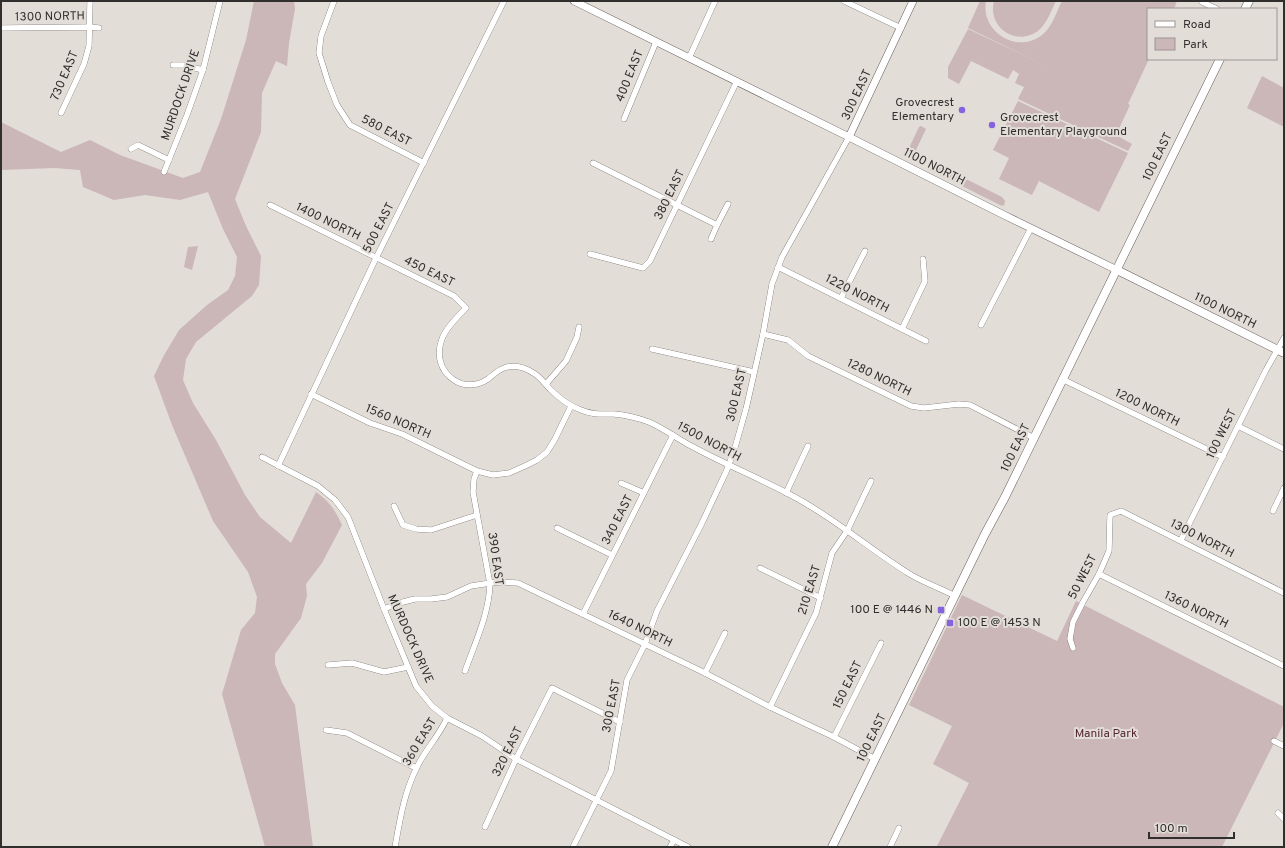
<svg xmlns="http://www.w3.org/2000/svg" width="1285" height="848" font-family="Overpass,sans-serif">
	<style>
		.green { fill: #cbb6b8 }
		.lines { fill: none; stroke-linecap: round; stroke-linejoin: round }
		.minor-casing { stroke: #645e5a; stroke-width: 6 }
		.tertiary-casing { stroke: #645e5a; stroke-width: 8 }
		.secondary-casing { stroke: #645e5a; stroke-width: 9 }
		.minor { stroke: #fff; stroke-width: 5.5 }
		.tertiary { stroke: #fff; stroke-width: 7 }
		.secondary { stroke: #fff; stroke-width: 8 }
		.poi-dot { fill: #8663de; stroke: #e3ddd8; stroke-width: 1.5 }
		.labels { text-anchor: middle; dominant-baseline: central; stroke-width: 4; stroke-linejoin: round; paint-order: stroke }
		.street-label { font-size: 12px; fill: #312f2d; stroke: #e3ddd8 }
		.poi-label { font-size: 12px; fill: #312f2d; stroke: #e3ddd8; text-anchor: end }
		.park-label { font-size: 12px; fill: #55262f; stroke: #e3ddd8 }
	</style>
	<rect width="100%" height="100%" fill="#e3ddd8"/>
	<!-- green -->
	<g class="green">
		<path d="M 254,1 L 294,1 L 295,9 L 289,43 L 287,66 L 276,61 L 262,93 L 261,132 L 235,199 L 246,226 L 261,256 L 259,285 L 252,296 L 196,342 L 186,359 L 183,380 L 193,403 L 216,440 L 245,495 L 260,517 L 291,543 L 316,492 C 330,502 335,510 342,525 L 322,563 L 306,584 L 307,596 L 301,618 L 275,654 L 275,664 L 282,683 L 295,705 L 313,847 L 265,847 L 222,694 L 241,630 L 255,613 L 257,597 L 248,572 L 213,521 L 172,425 L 154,376 L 163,357 L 179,330 L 207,305 L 228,290 L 235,276 L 237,257 L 223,229 L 208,192 L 180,200 L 145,195 L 114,200 L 83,187 L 80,170 L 54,168 L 1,170 L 1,122 L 61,152 L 90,140 L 120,155 L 183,178 L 200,172 L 221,119 L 246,40 Z"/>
		<path d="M 980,1 L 986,1 C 980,31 1017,55 1042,35 C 1052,27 1056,13 1062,1 L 1177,1 L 1174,9 L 1148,9 L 1148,59 L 1149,59 L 1128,104 L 1130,105 L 1116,135 L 1132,144 L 1128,151 L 1018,99 L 1024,87 L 1015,83 L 1019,74 L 1013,70 L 1008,79 L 971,61 L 959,84 L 948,78 L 948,67 L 968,29 L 1055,70 L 968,28 Z"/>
		<path d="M 994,1 L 1056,1 C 1051,11 1047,23 1039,30 C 1017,48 987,27 994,1 Z"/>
		<polygon points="1262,76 1284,88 1284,127 1247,108"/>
		<polygon points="1018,101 1128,153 1099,212 1039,181 1032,195 999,179 1009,158 993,150"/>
		<polygon points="921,126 926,129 915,152 913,152 908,150 919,127"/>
		<polygon points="930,161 1002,197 1005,201 1004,206 1003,205 1002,206 926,168"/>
		<polygon points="198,246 192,270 184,267 188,247"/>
		<polygon points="962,595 1057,641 1076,601 1284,707 1284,723 1222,847 940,847 937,846 969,783 933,764 952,726 909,705"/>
	</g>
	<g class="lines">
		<defs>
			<g id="minor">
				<polyline points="334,1 321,36 319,53 328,82 337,105 350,125 424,163"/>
				<polyline points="844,1 901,28"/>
				<polyline points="1202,2 1217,9"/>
				<polyline points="1,28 90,27 99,28"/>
				<polyline points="689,58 715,1"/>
				<polyline points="173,65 183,65 203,70"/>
				<polyline points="61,113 84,64 89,46 90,1"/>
				<polyline points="624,119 656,42"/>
				<polyline points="131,149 138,145 169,160"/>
				<polyline points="593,163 717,225 711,239"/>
				<polyline points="164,172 187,115 203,70 220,1"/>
				<path d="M 270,205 L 454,296 L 466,308 C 458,316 445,329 442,339 C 436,354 440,371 454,380 C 464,387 478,386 488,379 C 493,375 498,370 504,368 C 515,364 526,368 535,374 C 541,378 546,385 551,390 C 560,399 570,406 581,410 C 592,415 603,414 614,414 C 626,415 638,418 649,422 C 665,429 679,440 695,448 C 725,464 756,477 787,493 C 830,515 867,547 908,573 C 922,582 940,588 955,596"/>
				<polyline points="717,225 728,204"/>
				<polyline points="590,254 643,268 650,261 737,81"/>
				<polyline points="778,267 926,341"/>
				<polyline points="841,298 865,251"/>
				<polyline points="981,325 1031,228"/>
				<polyline points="902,329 925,281 923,259"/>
				<polyline points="763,334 788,340 808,356 911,406 924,408 959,404 970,405 1034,438"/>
				<polyline points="652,349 754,372"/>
				<polyline points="1062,379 1223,457"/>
				<polyline points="546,384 566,361 577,337 579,327"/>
				<polyline points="311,394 370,423 402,434 477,471 493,475 509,473 525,466 537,460 547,452 555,439 571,406"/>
				<polyline points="1238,426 1284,449"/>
				<polyline points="262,457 318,486 335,500 348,517 384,609 416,686 432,706 447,718 482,736 516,759 688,847"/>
				<polyline points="278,466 376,258 504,1"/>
				<polyline points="621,483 644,493"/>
				<polyline points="786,493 808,446"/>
				<polyline points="394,506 403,525 416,529 431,530 477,515"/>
				<polyline points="1273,511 1284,488"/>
				<polyline points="557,528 612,555"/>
				<polyline points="1181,540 1266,370 1284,338"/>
				<polyline points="760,568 821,598"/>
				<polyline points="1099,574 1284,666"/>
				<polyline points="384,609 399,603 415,599 431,599 447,597 471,586 497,582 518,583 705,673 770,707 834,737 875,759"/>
				<polyline points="583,614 673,435"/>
				<polyline points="1073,648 1070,639 1073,622 1083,602 1099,574 1109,551 1110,515 1121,511 1284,593"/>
				<polyline points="328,665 352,663 384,672 408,667"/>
				<path d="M 465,671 C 475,643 489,614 490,584 L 473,492 L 474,479 L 477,471"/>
				<polyline points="705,673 725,633"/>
				<polyline points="770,707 816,613 832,553 847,531 871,481"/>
				<polyline points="326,730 347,733 416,768"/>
				<polyline points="834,737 881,643"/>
				<polyline points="1274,741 1284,746"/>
				<polyline points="1278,813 1284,819"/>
				<polyline points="485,827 516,759 552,688 620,722"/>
				<path d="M 395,847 C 400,819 404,793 417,767 C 425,750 439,736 447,718"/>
				<polyline points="573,847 611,771 627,680 645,644 657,611 701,525 726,472 734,451 746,409 763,334 772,284 782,257 849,137"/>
				<polyline points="670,847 674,840"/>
				<polyline points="890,847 899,828"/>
			</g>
			<g id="tertiary">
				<polyline points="574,1 849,137 1004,215 1117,270"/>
				<polyline points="849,137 913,1"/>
			</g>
			<g id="secondary">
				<polyline points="1245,9 1249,1"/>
				<polyline points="1117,270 1284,353"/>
				<polyline points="832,847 985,534 1005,497 1220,59"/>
			</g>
		</defs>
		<!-- minor casing -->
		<use href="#minor" class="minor-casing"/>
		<!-- tertiary casing -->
		<use href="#tertiary" class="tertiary-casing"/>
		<!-- secondary casing -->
		<use href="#secondary" class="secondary-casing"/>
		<!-- minor -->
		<use href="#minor" class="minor"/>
		<!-- tertiary -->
		<use href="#tertiary" class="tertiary"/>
		<!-- secondary -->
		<use href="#secondary" class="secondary"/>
	</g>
	<!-- markers -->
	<g class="poi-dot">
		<circle cx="962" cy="110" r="4"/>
		<circle cx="992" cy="125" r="4"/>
		<rect x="937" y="606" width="8" height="8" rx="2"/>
		<rect x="946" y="619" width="8" height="8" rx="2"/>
	</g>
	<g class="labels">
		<!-- street labels -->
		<g class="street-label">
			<text transform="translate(50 17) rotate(-1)">1300 NORTH</text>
			<text transform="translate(65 76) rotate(-67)">730 EAST</text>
			<text transform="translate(630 76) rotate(-68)">400 EAST</text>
			<text transform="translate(181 95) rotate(-71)">MURDOCK DRIVE</text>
			<text transform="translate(857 95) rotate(-65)">300 EAST</text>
			<text transform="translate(386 131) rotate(27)">580 EAST</text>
			<text transform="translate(1158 157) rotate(-64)">100 EAST</text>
			<text transform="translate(934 167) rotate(27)">1100 NORTH</text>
			<text transform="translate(670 195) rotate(-64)">380 EAST</text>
			<text transform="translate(328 222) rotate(26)">1400 NORTH</text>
			<text transform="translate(379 228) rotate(-63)">500 EAST</text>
			<text transform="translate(429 272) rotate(26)">450 EAST</text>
			<text transform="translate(857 294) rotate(27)">1220 NORTH</text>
			<text transform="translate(1225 311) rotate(26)">1100 NORTH</text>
			<text transform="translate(879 378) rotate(26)">1280 NORTH</text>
			<text transform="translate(737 395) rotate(-77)">300 EAST</text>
			<text transform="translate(1147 408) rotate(26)">1200 NORTH</text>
			<text transform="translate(398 422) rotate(23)">1560 NORTH</text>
			<text transform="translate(1222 434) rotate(-64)">100 WEST</text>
			<text transform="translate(709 442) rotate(28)">1500 NORTH</text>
			<text transform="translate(1016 448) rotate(-64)">100 EAST</text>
			<text transform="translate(618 520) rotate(-63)">340 EAST</text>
			<text transform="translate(1202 539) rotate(27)">1300 NORTH</text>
			<text transform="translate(495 559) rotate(82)">390 EAST</text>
			<text transform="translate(1083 577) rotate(-63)">50 WEST</text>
			<text transform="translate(810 590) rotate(-73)">210 EAST</text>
			<text transform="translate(1196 610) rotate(26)">1360 NORTH</text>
			<text transform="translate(640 629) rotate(26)">1640 NORTH</text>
			<text transform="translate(410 639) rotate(66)">MURDOCK DRIVE</text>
			<text transform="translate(848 685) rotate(-64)">150 EAST</text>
			<text transform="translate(612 706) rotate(-79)">300 EAST</text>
			<text transform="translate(872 738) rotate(-64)">100 EAST</text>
			<text transform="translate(420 742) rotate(-59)">360 EAST</text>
			<text transform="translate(508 752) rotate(-64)">320 EAST</text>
		</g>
		<!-- poi labels -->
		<g class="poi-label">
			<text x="954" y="103">Grovecrest<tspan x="954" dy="14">Elementary</tspan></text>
			<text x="1000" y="118" text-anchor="start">Grovecrest<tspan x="1000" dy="14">Elementary Playground</tspan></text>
			<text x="933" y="610">100 E @ 1446 N</text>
			<text x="958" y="623" text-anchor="start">100 E @ 1453 N</text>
		</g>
		<!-- park labels -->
		<g class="park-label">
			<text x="1106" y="734">Manila Park</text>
		</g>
	</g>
	<!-- border -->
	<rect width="1285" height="848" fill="none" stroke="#312f2d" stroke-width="4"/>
	<!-- legend -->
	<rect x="1147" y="8" width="130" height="52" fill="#e3ddd8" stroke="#9c9794"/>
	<rect x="1155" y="21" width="20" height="6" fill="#ffffff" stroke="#9c9794"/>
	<text x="1183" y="28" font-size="12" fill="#312f2d">Road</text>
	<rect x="1155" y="38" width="20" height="12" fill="#cbb6b8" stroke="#9c9794"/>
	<text x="1183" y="48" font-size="12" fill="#312f2d">Park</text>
	<!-- scale -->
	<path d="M1149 832v6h85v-6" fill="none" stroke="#312f2d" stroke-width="2"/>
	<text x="1155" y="832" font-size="12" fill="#312f2d" stroke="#e3ddd8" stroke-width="3" paint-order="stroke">100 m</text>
</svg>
